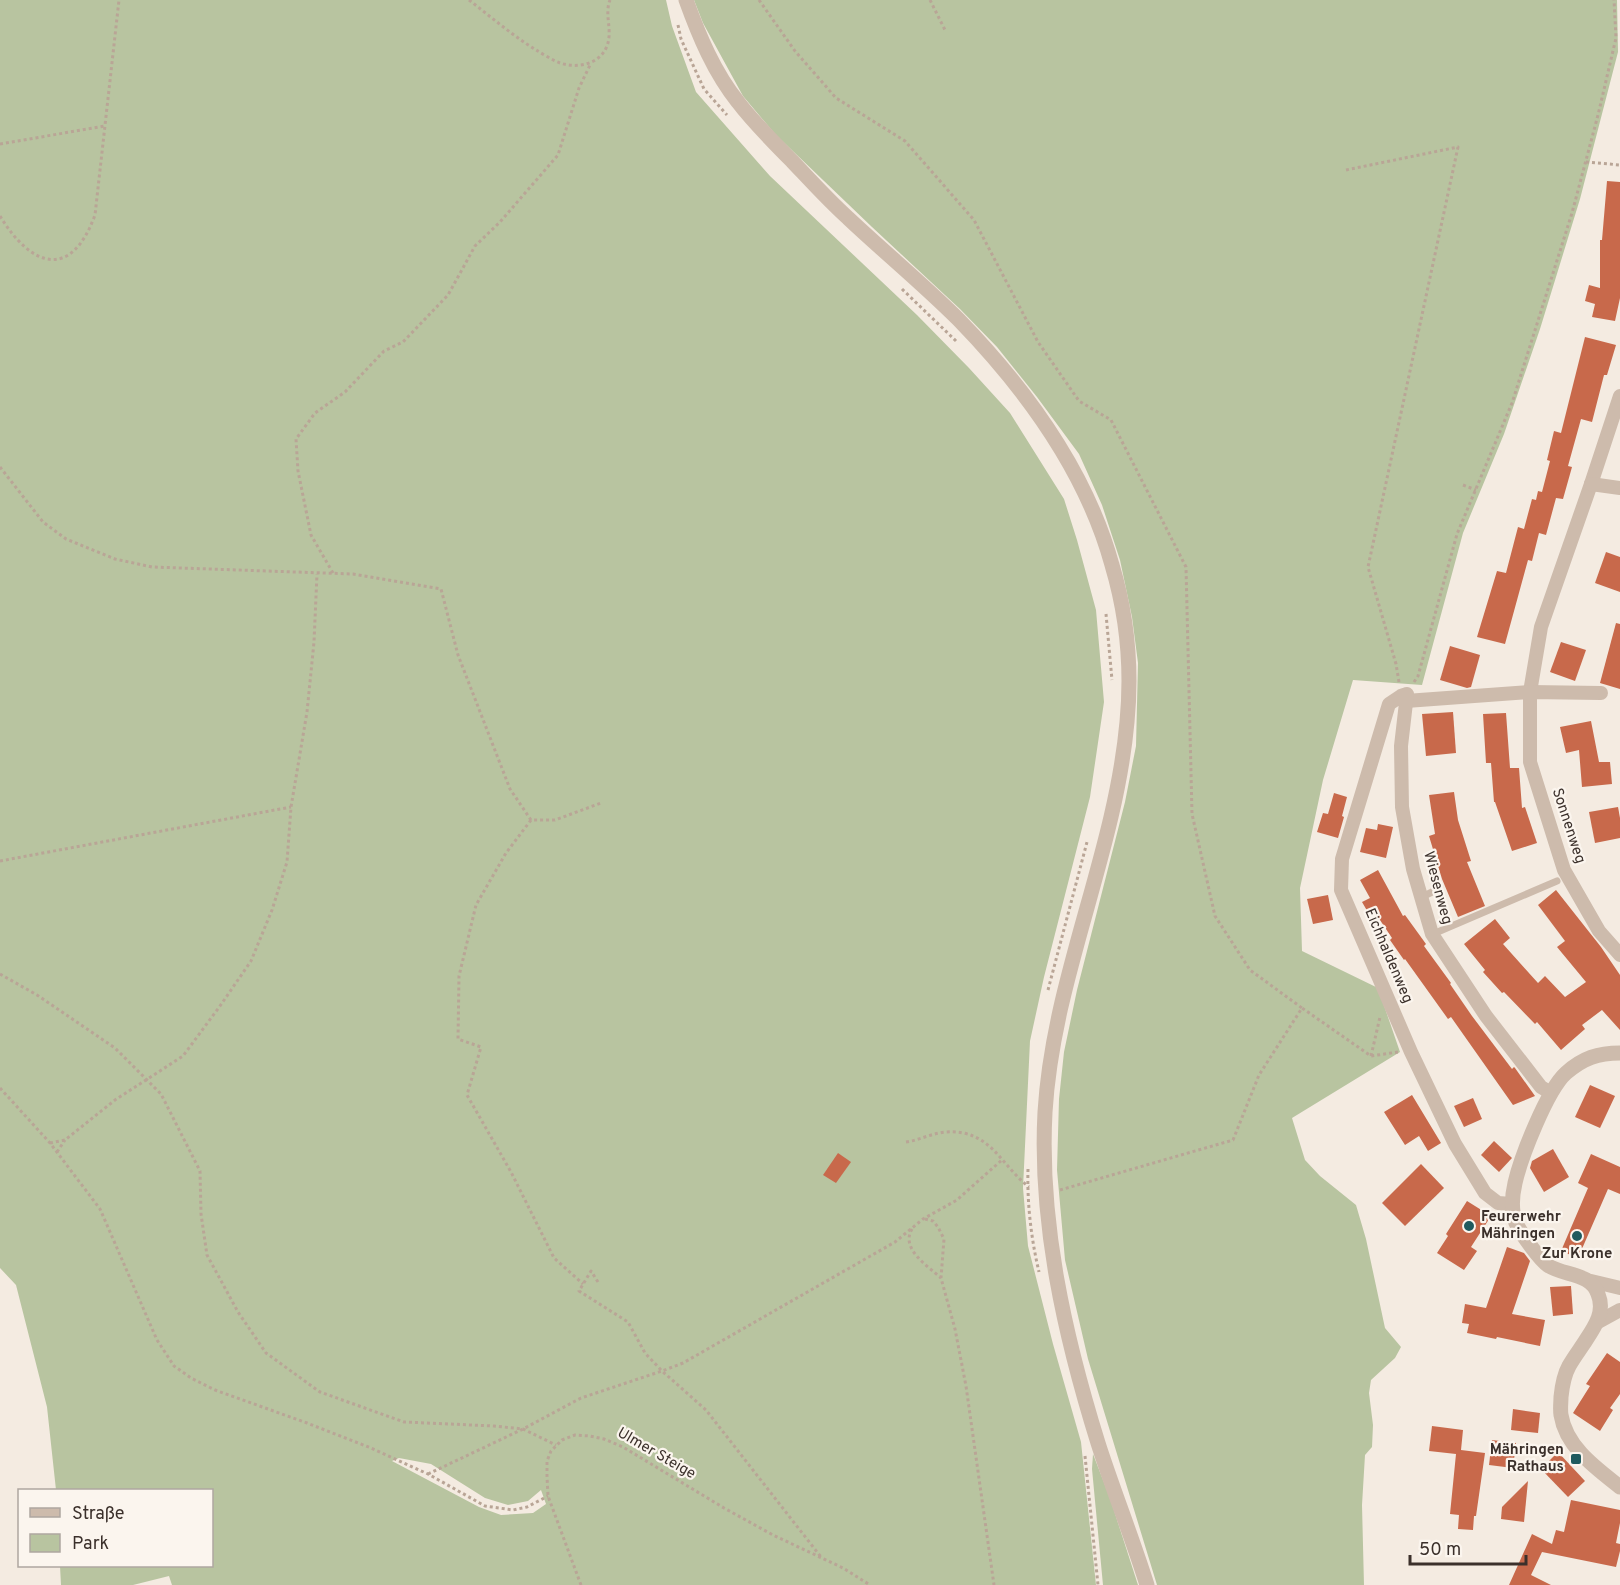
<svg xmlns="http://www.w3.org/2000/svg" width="1620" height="1585" font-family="Overpass,sans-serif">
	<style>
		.green { fill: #b8c4a0; fill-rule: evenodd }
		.building { fill: #c8694b }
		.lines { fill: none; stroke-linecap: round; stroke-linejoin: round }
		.path { stroke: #b9a596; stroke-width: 3; stroke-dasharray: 3 3; stroke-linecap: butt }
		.service { stroke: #cdbbac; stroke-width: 7 }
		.minor { stroke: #cdbbac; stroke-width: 14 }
		.tertiary { stroke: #cdbbac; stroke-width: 15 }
		.poi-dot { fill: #1f5a5e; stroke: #fbf5ee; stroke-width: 2 }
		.labels { text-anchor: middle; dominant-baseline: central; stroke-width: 4.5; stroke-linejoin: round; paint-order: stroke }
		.street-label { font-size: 15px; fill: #3b302b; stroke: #fbf5ee }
		.poi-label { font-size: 15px; font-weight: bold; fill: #3b302b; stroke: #fbf5ee; text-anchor: start }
	</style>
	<rect width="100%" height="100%" fill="#f4ebe1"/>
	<!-- green -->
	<g class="green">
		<path d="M 0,0 L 666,0 L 672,26 L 696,92 L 770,176 L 917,315 L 969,368 L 1010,413 L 1064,499 L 1077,540 L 1096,610 L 1104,702 L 1090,797 L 1044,977 L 1030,1041 L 1023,1188 L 1028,1246 L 1053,1344 L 1081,1442 L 1096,1585 L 172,1585 L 169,1576 L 133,1585 L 61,1585 L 60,1566 L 212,1566 L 212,1490 L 56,1490 L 47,1407 L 16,1285 L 0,1268 ZM 399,1458 L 431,1464 L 485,1498 L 508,1505 L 528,1501 L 541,1490 L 546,1504 L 533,1513 L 501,1515 L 479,1507 L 392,1461 Z"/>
		<polygon points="694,0 1617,0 1618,52 1580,199 1540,329 1504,434 1463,533 1422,685 1353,680 1323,780 1300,888 1302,951 1378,988 1400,1052 1292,1118 1305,1160 1320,1176 1356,1205 1366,1239 1385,1328 1401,1347 1395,1358 1371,1380 1369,1393 1373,1425 1372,1447 1365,1455 1362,1505 1364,1585 1157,1585 1088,1359 1065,1260 1057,1170 1059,1099 1064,1052 1077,990 1125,802 1136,746 1138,663 1132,617 1120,560 1102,505 1079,454 1037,397 997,347 960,309 872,227 775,134 743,96 703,23"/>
		<polygon points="1093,1454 1110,1498 1138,1585 1103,1585 1092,1469"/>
	</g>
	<!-- building -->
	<g class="building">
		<polygon points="1607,181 1620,182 1620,298 1615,321 1592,317 1595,304 1585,301 1589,285 1600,288 1600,240 1602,240"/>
		<polygon points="1585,337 1616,345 1607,375 1604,375 1592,422 1581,419 1568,466 1572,467 1563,499 1556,498 1546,535 1539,533 1532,561 1528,560 1505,644 1477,637 1497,571 1506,573 1518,527 1524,529 1532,499 1536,500 1538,491 1542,492 1550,461 1547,460 1554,431 1561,433"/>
		<polygon points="1606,552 1620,557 1620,592 1595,583"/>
		<polygon points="1616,623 1620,624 1620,689 1600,683"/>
		<polygon points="1561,642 1586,650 1575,681 1550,672"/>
		<polygon points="1450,646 1480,655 1471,687 1467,688 1440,680"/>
		<polygon points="1453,712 1456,753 1426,756 1422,714"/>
		<polygon points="1506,713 1510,768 1519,768 1522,808 1525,807 1537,843 1512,851 1495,802 1494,802 1491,763 1486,763 1483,714"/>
		<polygon points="1591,721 1599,762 1610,762 1612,784 1582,787 1579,750 1566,753 1560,727"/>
		<polygon points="1454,792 1458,820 1471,861 1467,862 1485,906 1458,917 1442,879 1429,836 1435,834 1429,795"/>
		<polygon points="1334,793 1347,797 1342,816 1344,817 1338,838 1317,832 1323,813 1328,814"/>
		<polygon points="1618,807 1620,818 1620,838 1595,843 1589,812"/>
		<polygon points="1378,824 1393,827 1386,858 1360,852 1366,828 1377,830"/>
		<polygon points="1378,870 1403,916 1405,915 1426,944 1424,946 1451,983 1450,984 1472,1016 1512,1069 1514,1067 1515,1068 1535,1096 1513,1105 1451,1017 1448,1019 1405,959 1404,960 1390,940 1392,938 1374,911 1369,914 1362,902 1370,898 1360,880"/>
		<polygon points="1556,890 1601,947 1620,975 1620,1030 1602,1010 1582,1025 1585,1029 1561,1050 1537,1022 1535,1024 1504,992 1502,993 1483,972 1485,970 1464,944 1495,919 1510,938 1503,944 1538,983 1545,976 1565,997 1586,982 1557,947 1565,941 1538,905"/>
		<polygon points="1328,895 1333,920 1313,924 1307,899"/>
		<polygon points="1590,1085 1615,1096 1600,1128 1575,1117"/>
		<polygon points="1412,1095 1441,1143 1428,1151 1419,1136 1405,1145 1384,1112"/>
		<polygon points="1473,1098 1482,1119 1464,1127 1454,1106"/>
		<polygon points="1494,1141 1512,1158 1499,1172 1481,1155"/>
		<polygon points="1553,1149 1569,1177 1544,1192 1530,1168 1532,1161"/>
		<polygon points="838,1153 851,1162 836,1183 823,1175"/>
		<polygon points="1591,1154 1620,1167 1620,1194 1608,1189 1578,1258 1561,1251 1588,1188 1578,1183"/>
		<polygon points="1421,1164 1444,1188 1405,1226 1382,1203"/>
		<polygon points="1467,1201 1491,1216 1471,1247 1477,1251 1464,1270 1437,1253 1448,1236 1446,1234"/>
		<polygon points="1507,1247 1524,1253 1530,1261 1512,1314 1545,1320 1540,1346 1497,1337 1496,1339 1467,1333 1469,1324 1462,1323 1465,1304 1486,1308"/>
		<polygon points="1571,1286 1573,1314 1553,1316 1550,1287"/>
		<polygon points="1607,1353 1620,1362 1620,1394 1610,1408 1613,1410 1600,1431 1573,1413 1590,1386 1586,1384"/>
		<polygon points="1513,1409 1540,1413 1538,1433 1511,1430"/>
		<polygon points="1432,1426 1463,1430 1461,1450 1485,1453 1476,1516 1474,1516 1473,1530 1458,1529 1459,1515 1450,1514 1456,1454 1429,1451"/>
		<polygon points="1492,1440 1516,1443 1513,1468 1489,1465"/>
		<polygon points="1558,1452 1585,1481 1568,1497 1541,1469"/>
		<polygon points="1528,1481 1524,1522 1501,1519 1502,1507"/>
		<polygon points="1571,1500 1620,1510 1620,1523 1616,1543 1620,1544 1620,1551 1616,1567 1542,1552 1531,1575 1551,1585 1509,1585 1532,1534 1552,1544 1556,1530 1564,1532"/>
	</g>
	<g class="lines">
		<!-- path -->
		<g class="path">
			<path d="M 469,0 C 491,17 512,35 536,50 C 543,54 552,60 560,63 C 578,69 600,64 607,46 C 613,30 604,15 610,0"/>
			<polyline points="759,0 795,51 836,98 905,141 974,220 1038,342 1079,401 1111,420 1186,567 1192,814 1215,916 1250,970 1302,1008"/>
			<polyline points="930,0 945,30"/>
			<polyline points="678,25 681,39 704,89 727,115"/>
			<polyline points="0,144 105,126"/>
			<polyline points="1586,162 1620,165"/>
			<polyline points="1346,170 1458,147 1368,567 1396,664 1399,682"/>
			<path d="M 0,216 C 31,267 71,281 95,215 L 119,0"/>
			<polyline points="902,289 956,341"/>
			<polyline points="0,467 43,522 66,539 115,559 152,567 353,574 441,589 458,655 510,789 531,820 555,820 601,803"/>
			<polyline points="1463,485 1476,490"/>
			<polyline points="333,573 311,535 298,471 296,439 315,413 345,392 384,351 403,342 448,295 475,246 500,222 558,155 579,88 591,63"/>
			<polyline points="1106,614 1112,680"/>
			<polyline points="1414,682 1418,676 1457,534 1512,403 1572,213 1598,115 1616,38 1614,0"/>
			<polyline points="531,820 506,853 476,905 459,976 458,1039 481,1047 467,1095 511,1172 554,1258 583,1284"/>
			<polyline points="0,861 291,807"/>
			<polyline points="0,974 37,995 115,1048 161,1094 200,1171 201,1214 207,1255 238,1312 266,1353 320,1392 404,1422 494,1426 523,1429 556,1445"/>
			<polyline points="1048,990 1087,842"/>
			<polyline points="1371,1056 1380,1017"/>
			<polyline points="0,1088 50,1143 100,1209 157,1340 174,1366 191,1378 215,1390 307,1423 371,1448 428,1474 485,1506 513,1510 527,1507 548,1496"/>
			<path d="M 906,1142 C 920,1140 932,1133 946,1132 C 991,1129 1001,1166 1029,1187"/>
			<polyline points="50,1143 65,1140 115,1100 183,1056 220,1006 251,961 272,910 287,862 291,807 307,712 314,642 317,574"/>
			<polyline points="57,1152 65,1140"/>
			<path d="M 1028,1169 C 1027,1203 1031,1238 1039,1272"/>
			<polyline points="1060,1190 1233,1140 1259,1075 1302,1008 1371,1056 1398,1052"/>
			<polyline points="925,1219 933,1221 938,1227 944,1239 941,1278 955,1329 966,1386 994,1585"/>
			<path d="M 912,1229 C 900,1249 928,1266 941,1278"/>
			<polyline points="598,1282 591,1271 579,1291 628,1322 645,1353 662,1371 706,1410 821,1557"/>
			<polyline points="1085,1456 1098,1585"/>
			<polyline points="428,1474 523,1429 581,1398 662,1371 683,1363 895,1242 923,1219 957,1200 1003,1159"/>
			<polyline points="581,1585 548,1496 547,1476 547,1461 551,1451 562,1440 575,1435 590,1436 604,1439 623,1447 724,1508 773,1535 843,1568 870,1585"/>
		</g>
		<!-- service -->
		<g class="service">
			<polyline points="1422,897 1438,889"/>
			<polyline points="1433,934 1557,881"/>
		</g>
		<!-- minor -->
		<g class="minor">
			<polyline points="1620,396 1591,484 1541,627 1530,692 1530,762 1564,870 1599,931 1620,955"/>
			<polyline points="1591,484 1620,488"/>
			<polyline points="1406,701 1530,692 1601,693"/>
			<polyline points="1512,1204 1498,1203 1485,1193 1455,1144 1411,1052 1341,890 1342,859 1389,704 1401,696 1407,694 1401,746 1402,807 1413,869 1432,934 1486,1016 1541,1087 1551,1093"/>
			<polyline points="1591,1281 1620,1288"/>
			<polyline points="1598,1322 1620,1310"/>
		</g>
		<!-- tertiary -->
		<g class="tertiary">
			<path d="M 686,0 C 699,36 714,72 738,102 C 754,123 773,142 792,161 C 810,180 828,200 848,218 C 884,252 923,284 959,320 C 1026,389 1086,470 1112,565 C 1127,615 1132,670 1127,722 C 1115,855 1053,978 1045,1112 C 1039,1223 1065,1337 1098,1443 C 1113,1490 1132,1537 1147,1585"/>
			<path d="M 1620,1053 C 1598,1053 1583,1058 1566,1073 C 1547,1090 1521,1157 1515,1183 C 1512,1196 1511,1211 1516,1223 C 1520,1232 1541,1262 1549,1266 C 1565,1276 1591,1273 1598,1294 C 1605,1311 1596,1325 1586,1340 C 1581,1348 1574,1357 1569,1366 C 1564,1375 1562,1387 1561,1397 C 1561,1402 1560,1409 1561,1415 C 1566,1447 1596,1468 1620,1487"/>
		</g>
	</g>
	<!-- markers -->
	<g class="poi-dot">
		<circle cx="1469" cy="1226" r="6"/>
		<circle cx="1577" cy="1236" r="6"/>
		<rect x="1570" y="1453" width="12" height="12" rx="3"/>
	</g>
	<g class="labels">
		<!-- street labels -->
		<g class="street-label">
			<text transform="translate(1568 826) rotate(72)">Sonnenweg</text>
			<text transform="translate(1437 888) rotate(75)">Wiesenweg</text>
			<text transform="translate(1388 956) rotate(67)">Eichhaldenweg</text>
			<text transform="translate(656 1454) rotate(30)">Ulmer Steige</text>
		</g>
		<!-- poi labels -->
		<g class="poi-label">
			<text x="1481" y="1217">Feurerwehr<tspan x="1481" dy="17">Mähringen</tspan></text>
			<text x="1577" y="1254" text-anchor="middle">Zur Krone</text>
			<text x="1564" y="1450" text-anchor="end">Mähringen<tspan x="1564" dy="17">Rathaus</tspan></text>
		</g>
	</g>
	<!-- legend -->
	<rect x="18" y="1489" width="195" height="78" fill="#fbf5ee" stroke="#aea6a0" stroke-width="1.5"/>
	<rect x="30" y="1508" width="30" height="9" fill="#cdbbac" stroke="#aea6a0" stroke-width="1.5"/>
	<text x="72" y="1519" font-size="18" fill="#3b302b">Straße</text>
	<rect x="30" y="1534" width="30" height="18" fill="#b8c4a0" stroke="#aea6a0" stroke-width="1.5"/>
	<text x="72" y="1549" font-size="18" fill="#3b302b">Park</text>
	<!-- scale -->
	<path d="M1410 1555v9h116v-9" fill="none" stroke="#3b302b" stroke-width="3"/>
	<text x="1419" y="1555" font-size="18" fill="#3b302b" stroke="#fbf5ee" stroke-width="4.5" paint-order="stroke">50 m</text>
</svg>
